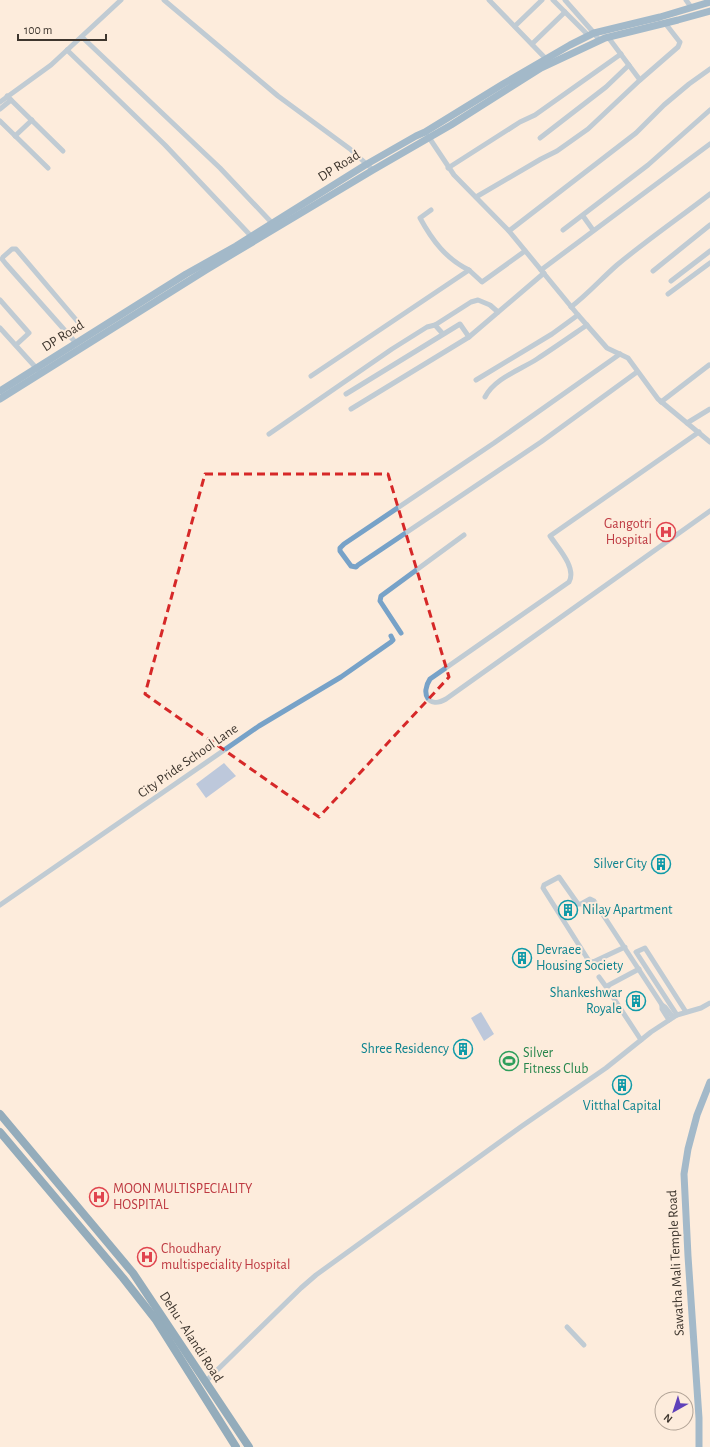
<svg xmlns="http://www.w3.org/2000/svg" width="710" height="1447" font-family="'Alegreya Sans',sans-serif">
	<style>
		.built { fill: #f9ddc3 }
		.water { fill: #709cd9 }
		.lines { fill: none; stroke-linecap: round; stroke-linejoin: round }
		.street { stroke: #77a2c8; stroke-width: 5 }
		.secondary { stroke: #367bb2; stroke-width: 7 }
		.primary { stroke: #145e93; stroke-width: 8 }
		.marked { fill: none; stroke: #d62828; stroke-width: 3; stroke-dasharray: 8 5; stroke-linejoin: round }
		.labels { text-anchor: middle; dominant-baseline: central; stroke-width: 4; stroke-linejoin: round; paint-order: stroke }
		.street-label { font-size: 14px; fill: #3e362e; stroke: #fdecdc }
		.health-label { font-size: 14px; fill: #be3a42; stroke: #fdecdc; text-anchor: start }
		.culture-label { font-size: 14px; fill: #0d838f; stroke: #fdecdc; text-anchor: end }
		.leisure-label { font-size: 14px; fill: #27864d; stroke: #fdecdc; text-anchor: start }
	</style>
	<rect width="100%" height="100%" fill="#fdecdc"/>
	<!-- built -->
	<polygon class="built" points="100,1185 111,1200 98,1210 87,1194"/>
	<!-- water -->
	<g class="water">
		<polygon points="224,763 236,776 206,798 196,784"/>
		<polygon points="481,1012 494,1034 484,1041 471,1018"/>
	</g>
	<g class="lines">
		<!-- street -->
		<g class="street">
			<polyline points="164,0 278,96 350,149 373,170"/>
			<polyline points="489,0 548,61"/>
			<polyline points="553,0 588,35"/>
			<polyline points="565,0 594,33 599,40"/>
			<polyline points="686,0 691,7"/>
			<polyline points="515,26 542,0"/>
			<polyline points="82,37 220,168 272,223"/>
			<polyline points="608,37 640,80"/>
			<polyline points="532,44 565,12"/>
			<polyline points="67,50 165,145 251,236"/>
			<polyline points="7,96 63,151"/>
			<polyline points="0,102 51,65 121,0"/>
			<polyline points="0,109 11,100"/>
			<polyline points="0,121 48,168"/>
			<polyline points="15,136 32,120"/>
			<polyline points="428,136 454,175 509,231 578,315 607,348 628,358 658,399 710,442"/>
			<polyline points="540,138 606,87 629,65"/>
			<polyline points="448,168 520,122 535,115 621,54"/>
			<polyline points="476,197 541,159 557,151 588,129 640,80 678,47 680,42 679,41 665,23"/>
			<path d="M 431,210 L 420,218 C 432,240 446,259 469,270"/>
			<polyline points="583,216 593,230"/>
			<polyline points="563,230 648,165 710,110"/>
			<polyline points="509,231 636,133 664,105 689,84 710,69"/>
			<polyline points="541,270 710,144"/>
			<polyline points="653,271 710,225"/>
			<polyline points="671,281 710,251"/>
			<polyline points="668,294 710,263"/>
			<polyline points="0,300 29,333 16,345"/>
			<path d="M 571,307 C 588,294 601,279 617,265 C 647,240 679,218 710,194"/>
			<polyline points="435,325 471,302 478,300 490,305 498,312"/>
			<polyline points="0,328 38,370"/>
			<polyline points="469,337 544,273"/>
			<polyline points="76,343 6,264 2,259 3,257 12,249 16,249 78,322"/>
			<polyline points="620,354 494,443 344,544 340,548 340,551 351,566 356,567 358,565 541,442 637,372"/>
			<polyline points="311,376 469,270 482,282 525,251"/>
			<polyline points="476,380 552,334 578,315"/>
			<polyline points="346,394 460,324 469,337 351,409"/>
			<path d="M 485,397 C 495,378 520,370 537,359 C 554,348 571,336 587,325"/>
			<polyline points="661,402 709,365"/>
			<polyline points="687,423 710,409"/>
			<path d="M 699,432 L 550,536 C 558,548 577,568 569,582 L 430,679 C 420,694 429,709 446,699 L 710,511"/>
			<polyline points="269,434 392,349 427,327 435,325 443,334"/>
			<polyline points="401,633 380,601 381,596 464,535"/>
			<polyline points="0,905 259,726 341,677 391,642 393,640 391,636"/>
			<polyline points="625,947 593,962 589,961 543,888 544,885 559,877 578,904 581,904 590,899 594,901 662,1005 662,1009 669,1020"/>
			<polyline points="639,969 609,985 607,988 641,1040"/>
			<polyline points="599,977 607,988"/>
			<polyline points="662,1005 665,1007 673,1017"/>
			<polyline points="677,1015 636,952 645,948 686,1012"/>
			<polyline points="567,1327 584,1345"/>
			<polyline points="205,1382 301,1288 316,1275 522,1126 606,1068 651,1032 677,1015 701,1008 710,1003"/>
		</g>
		<!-- secondary -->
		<g class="secondary">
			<polyline points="0,391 186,274 236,246 367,164 416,136 425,132 503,84 570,45 594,33 660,17 710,2"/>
			<polyline points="0,399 206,270 373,170 451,125 541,68 605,38 678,20 710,11"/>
			<polyline points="699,1447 699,1418 688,1256 684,1174 688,1149 697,1115 710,1082"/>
		</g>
		<!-- primary -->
		<g class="primary">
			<polyline points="0,1114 133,1273 249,1447"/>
			<polyline points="0,1132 123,1278 156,1320 236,1447"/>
		</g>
	</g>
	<!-- marked area -->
	<path d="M0 0H710V1447H0ZM 205,474 L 388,474 L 449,677 L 319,817 L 145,694 Z" fill="#fdecdc" fill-opacity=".55" fill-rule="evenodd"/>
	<path class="marked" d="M 205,474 L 388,474 L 449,677 L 319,817 L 145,694 Z"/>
	<!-- icons -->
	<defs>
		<symbol id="hospital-ring" viewBox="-11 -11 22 22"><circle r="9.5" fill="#fdecdc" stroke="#e0444e" stroke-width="1.5"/><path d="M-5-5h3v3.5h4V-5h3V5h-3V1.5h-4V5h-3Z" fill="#e0444e"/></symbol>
		<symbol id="building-ring" viewBox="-11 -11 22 22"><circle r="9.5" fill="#fdecdc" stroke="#0f9aa8" stroke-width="1.5"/><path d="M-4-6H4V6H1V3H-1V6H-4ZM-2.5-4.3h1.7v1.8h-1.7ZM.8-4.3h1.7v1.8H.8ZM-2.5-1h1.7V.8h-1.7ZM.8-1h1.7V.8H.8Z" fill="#0f9aa8"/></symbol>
		<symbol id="stadium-ring" viewBox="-11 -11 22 22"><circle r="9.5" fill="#fdecdc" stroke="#2e9e5b" stroke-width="1.5"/><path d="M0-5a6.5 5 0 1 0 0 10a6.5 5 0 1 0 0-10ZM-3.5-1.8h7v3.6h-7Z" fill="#2e9e5b"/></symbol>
	</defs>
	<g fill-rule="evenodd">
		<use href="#hospital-ring" x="655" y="521" width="22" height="22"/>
		<use href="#building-ring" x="650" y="853" width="22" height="22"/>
		<use href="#building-ring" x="557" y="899" width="22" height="22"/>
		<use href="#building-ring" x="511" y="947" width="22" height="22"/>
		<use href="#building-ring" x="625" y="990" width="22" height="22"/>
		<use href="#building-ring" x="452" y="1038" width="22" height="22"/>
		<use href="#stadium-ring" x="498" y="1050" width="22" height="22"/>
		<use href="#building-ring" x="611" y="1074" width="22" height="22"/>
		<use href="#hospital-ring" x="88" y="1186" width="22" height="22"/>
		<use href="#hospital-ring" x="136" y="1246" width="22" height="22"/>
	</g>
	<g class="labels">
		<!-- street labels -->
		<g class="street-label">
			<text transform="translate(339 166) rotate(-32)">DP Road</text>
			<text transform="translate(63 336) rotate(-32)">DP Road</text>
			<text transform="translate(188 761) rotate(-35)">City Pride School Lane</text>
			<text transform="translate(676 1263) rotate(-93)">Sawatha Mali Temple Road</text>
			<text transform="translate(191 1337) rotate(57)">Dehu - Alandi Road</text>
		</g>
		<!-- health labels -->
		<g class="health-label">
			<text x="652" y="524" text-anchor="end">Gangotri<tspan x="652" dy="16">Hospital</tspan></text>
			<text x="113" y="1189">MOON MULTISPECIALITY<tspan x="113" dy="16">HOSPITAL</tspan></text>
			<text x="161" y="1249">Choudhary<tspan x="161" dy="16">multispeciality Hospital</tspan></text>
		</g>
		<!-- culture labels -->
		<g class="culture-label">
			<text x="647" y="864">Silver City</text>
			<text x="582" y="910" text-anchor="start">Nilay Apartment</text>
			<text x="536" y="950" text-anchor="start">Devraee<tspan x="536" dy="16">Housing Society</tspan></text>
			<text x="622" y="993">Shankeshwar<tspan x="622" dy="16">Royale</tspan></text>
			<text x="449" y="1049">Shree Residency</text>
			<text x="622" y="1106" text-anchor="middle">Vitthal Capital</text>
		</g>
		<!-- leisure labels -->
		<g class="leisure-label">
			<text x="523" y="1053">Silver<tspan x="523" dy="16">Fitness Club</tspan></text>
		</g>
	</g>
	<!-- north arrow -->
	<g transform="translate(674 1411) rotate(219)"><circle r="19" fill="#fdecdc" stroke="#b1a396"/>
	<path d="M0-3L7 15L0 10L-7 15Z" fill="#5f41ba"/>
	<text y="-6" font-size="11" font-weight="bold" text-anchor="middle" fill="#3e362e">N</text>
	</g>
	<!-- scale -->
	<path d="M18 34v6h88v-6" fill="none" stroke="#3e362e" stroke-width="2"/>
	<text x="24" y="34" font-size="12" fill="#3e362e" stroke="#fdecdc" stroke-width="3" paint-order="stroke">100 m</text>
</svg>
